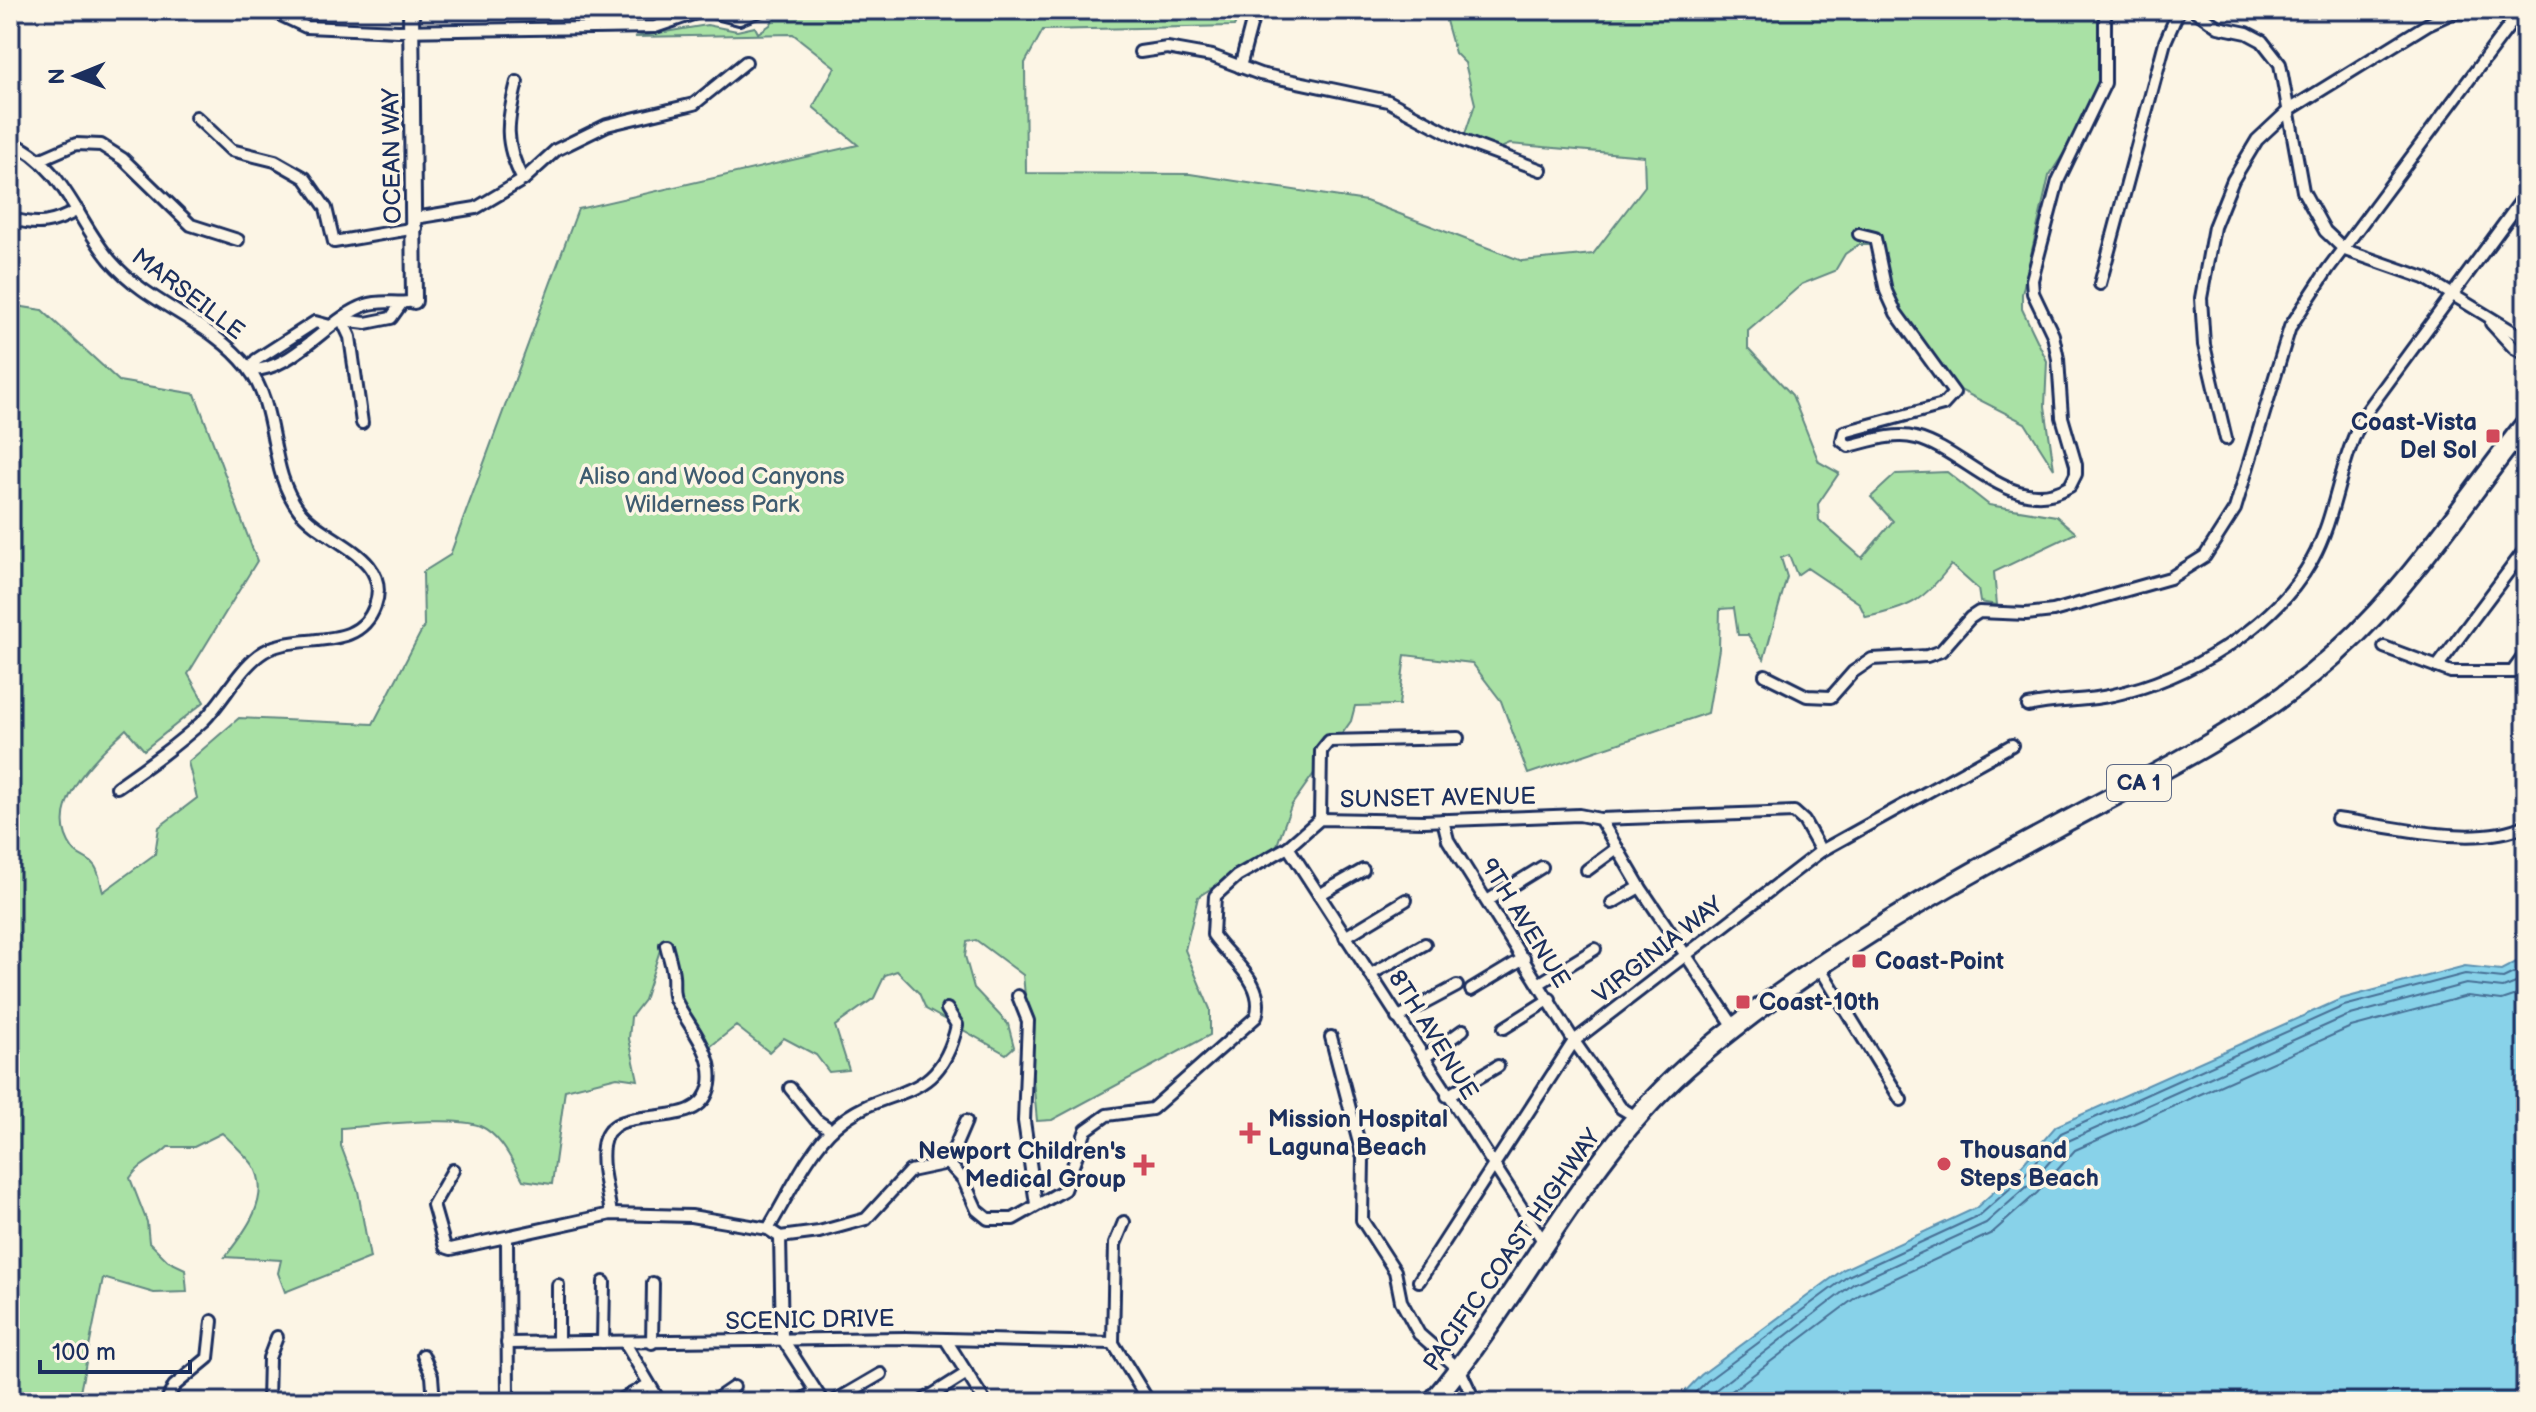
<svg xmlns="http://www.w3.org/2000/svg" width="2536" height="1412" font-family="'Balsamiq Sans',sans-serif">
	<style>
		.green { fill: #a9e1a5; stroke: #628882; stroke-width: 2 }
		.water { fill: #88d2e9; stroke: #5c91b1; stroke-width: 2 }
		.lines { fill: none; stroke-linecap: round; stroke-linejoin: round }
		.shore { stroke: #477096; stroke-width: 2 }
		.street-casing { stroke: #1b2f5e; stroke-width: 16 }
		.secondary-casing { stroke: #1b2f5e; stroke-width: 20 }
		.highway-casing { stroke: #1b2f5e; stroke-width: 24 }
		.street { stroke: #fcf5e5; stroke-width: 10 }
		.secondary { stroke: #fcf5e5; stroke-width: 14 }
		.highway { stroke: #fcf5e5; stroke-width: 18 }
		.poi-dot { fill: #d1495b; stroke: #fcf5e5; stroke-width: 3 }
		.labels { text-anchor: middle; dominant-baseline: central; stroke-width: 7; stroke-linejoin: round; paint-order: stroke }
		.shield { fill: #fcf5e5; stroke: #5e6a86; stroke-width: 2 }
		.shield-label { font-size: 22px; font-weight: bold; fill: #1b2f5e }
		.street-label { font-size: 24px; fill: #1b2f5e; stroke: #fcf5e5 }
		.poi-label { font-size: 24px; font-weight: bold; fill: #1b2f5e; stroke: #fcf5e5; text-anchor: start }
		.park-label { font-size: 24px; fill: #3e5c70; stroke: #fcf5e5 }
	</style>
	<rect width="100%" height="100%" fill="#fcf5e5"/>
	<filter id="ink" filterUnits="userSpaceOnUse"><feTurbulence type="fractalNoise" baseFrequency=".0125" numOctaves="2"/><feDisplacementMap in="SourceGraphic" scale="16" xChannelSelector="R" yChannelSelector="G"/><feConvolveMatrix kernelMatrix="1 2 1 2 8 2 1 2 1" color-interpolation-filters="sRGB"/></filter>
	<g filter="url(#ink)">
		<!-- green -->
		<path class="green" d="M 779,10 L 1242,10 L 1234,26 L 1043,30 L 1025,63 L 1026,173 L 1190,174 L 1366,201 L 1522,261 L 1593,254 L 1645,186 L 1644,156 L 1510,144 L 1494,151 L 1463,140 L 1475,104 L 1465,63 L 1455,53 L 1443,10 L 2098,10 L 2099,78 L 2083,124 L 2049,176 L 2022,294 L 2022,309 L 2047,361 L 2045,406 L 2054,469 L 2025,423 L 1956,388 L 1891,314 L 1872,245 L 1858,245 L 1845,254 L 1835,271 L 1802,284 L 1748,331 L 1748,348 L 1792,395 L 1819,462 L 1839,473 L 1818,504 L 1819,520 L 1862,558 L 1893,521 L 1871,497 L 1896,474 L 1947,472 L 1989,505 L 2056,516 L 2076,533 L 1994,572 L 1997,605 L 1980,602 L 1978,589 L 1951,565 C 1923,601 1911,608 1866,617 L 1859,603 L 1807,568 L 1797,575 L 1789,555 L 1781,558 L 1787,577 L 1764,659 L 1748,635 L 1738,635 L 1734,608 L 1720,609 L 1719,649 L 1708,713 L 1528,774 L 1501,701 L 1472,663 L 1405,655 L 1399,705 L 1355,706 L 1351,721 L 1291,806 L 1277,845 L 1198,897 L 1185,950 L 1210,1009 L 1210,1035 L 1052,1120 L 1037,1121 L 1023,975 L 976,940 L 967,942 L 965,956 L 974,988 L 1008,1024 L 1014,1047 L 1006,1054 L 926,1009 L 919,993 L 897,971 L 885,975 L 874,998 L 835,1026 L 849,1070 L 829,1072 L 816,1055 L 784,1038 L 769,1052 L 736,1026 L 701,1054 L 675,1008 L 670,956 L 660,950 L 644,1000 L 631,1017 L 629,1039 L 638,1080 L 617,1077 L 565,1090 L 552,1184 L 523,1180 C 512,1161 501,1135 480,1126 C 454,1115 372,1126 341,1128 L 341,1146 L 358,1191 L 370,1258 L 285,1292 L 278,1273 L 281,1260 L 225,1257 C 244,1233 273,1197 253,1165 C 249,1159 229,1139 222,1133 L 194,1147 L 168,1147 C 155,1160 140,1163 130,1178 L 147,1222 L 149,1242 L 168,1261 L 185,1269 L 187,1292 L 154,1293 L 103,1278 L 78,1402 L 10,1402 L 10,305 L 42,310 L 119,381 L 195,394 L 257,561 L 188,674 L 204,702 L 144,750 L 126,729 C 98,755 41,806 73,849 C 77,856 88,858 93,864 C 100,870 100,884 103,892 L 155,854 L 159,827 L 197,798 L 188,762 L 239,718 L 373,724 L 424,626 L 423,572 L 450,555 L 578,209 L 858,145 L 813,107 L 835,67 L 793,34 L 635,37 L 707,25 L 737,31 L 755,27 L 758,33 L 770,25 Z"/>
		<!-- water -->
		<polygon class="water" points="2526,957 2526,1402 1675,1402 1701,1375 1844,1269 1976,1208 2016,1172 2056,1126 2341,999 2465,966 2501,970"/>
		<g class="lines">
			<!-- shore -->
			<g class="shore">
				<polyline points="1686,1402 1707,1381 1848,1276 1980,1215 2022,1178 2061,1133 2344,1006 2465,974 2503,978 2526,967"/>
				<polyline points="1700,1402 1853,1284 1986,1223 2029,1185 2068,1141 2347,1016 2466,984 2503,988 2526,979"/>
				<polyline points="1717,1402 1859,1295 1992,1233 2037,1193 2075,1150 2351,1027 2467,996 2502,1000 2526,992"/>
			</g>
			<defs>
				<g id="street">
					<polyline points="270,10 306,27 398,31 655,27 705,10 739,19 761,10"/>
					<polyline points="2194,10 2218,27 2247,33 2262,41 2280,64 2303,191 2325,231 2345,250 2425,278 2517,334 2526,344"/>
					<polyline points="10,12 13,10"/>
					<polyline points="1140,52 1167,48 1212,56 1260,74 1388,101 1463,141 1541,170"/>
					<polyline points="1240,67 1255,10"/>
					<path d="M 517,82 C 507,122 503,142 523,180"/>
					<polyline points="196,117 231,150 275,161 305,178 326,208 334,242 416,228"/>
					<path d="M 10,142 C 62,163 77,221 110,260 C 149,306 212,321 248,368 C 280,410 267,469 299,510 C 323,542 393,555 375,606 C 357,657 293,628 259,655 C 237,672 223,701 204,720 C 177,745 147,766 117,787"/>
					<polyline points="39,160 76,144 101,145 123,159 191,225 238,240"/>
					<path d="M 10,218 C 37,227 53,224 78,210"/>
					<polyline points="415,218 476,208 523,180 556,150 607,125 694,104 746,62"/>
					<path d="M 1859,234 L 1875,238 L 1886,291 L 1896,313 L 1954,393 L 1943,405 L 1844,432 L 1842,441 L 1849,446 C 1870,441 1895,432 1916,438 C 1965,450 2015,520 2070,486 L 2076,474 L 2076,465 L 2062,417 L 2058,359 L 2053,335 L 2033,293 L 2032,280 L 2058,181 L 2105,83 L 2105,10"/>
					<polyline points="2100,284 2165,42 2179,10"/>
					<polyline points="342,320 350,337 362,423"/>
					<polyline points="342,320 366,323 391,318 401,304"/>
					<polyline points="2491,323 2514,348 2526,354"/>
					<path d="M 250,370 C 292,372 328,318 366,305 C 383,299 397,305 414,301"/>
					<polyline points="250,370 256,360 315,322 330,326"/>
					<polyline points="2226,439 2204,345 2201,298 2214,227 2233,180 2257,140 2289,110 2428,24 2452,13 2501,10"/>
					<polyline points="2384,647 2451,672 2526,672"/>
					<polyline points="2437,667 2526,548"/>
					<polyline points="2513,671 2526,653"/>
					<polyline points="1765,675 1807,696 1831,697 1853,672 1872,659 1927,656 1941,651 1970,618 1979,612 2026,614 2053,611 2170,578 2205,556 2235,509 2290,327 2328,269 2521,10"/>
					<path d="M 2028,706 C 2056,699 2085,702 2113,695 C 2187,679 2274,628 2312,560 C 2338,513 2339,457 2367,411 L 2526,194"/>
					<polyline points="1320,819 1321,751 1329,741 1458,738"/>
					<polyline points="1600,819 1640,887 1735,1028"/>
					<path d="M 2337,819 C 2392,826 2475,849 2526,825"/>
					<polyline points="1443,820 1448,840 1574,1041 1621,1108 1638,1118"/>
					<polyline points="1288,847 1545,1244"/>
					<polyline points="1587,870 1617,848"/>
					<polyline points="1319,895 1363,870"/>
					<polyline points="1487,901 1542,867"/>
					<polyline points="1612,903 1640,887"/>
					<polyline points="1345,937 1406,900"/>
					<polyline points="1820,968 1901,1100"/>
					<polyline points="1371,974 1425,944"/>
					<polyline points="1540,983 1595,949"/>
					<polyline points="1471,990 1524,958"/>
					<polyline points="1018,996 1028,1021 1024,1121 1036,1204"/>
					<polyline points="1397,1018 1457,986"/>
					<polyline points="1504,1028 1550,999"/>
					<polyline points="1331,1037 1363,1158 1362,1220 1395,1271 1401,1301 1419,1334 1460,1370 1475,1402"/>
					<polyline points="1424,1058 1463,1030"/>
					<polyline points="790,1088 816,1120 831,1130"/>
					<polyline points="1447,1096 1498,1066"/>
					<polyline points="948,1163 966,1121"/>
					<path d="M 453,1170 L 433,1205 L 445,1247 L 451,1249 L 611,1214 L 691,1216 L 768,1229 L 780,1237 L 819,1232 L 866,1219 L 910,1171 L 948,1163 L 963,1179 L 977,1210 L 988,1219 L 1013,1219 L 1064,1190 L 1086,1130 L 1107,1115 L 1152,1109 L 1256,1017 C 1267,983 1231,961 1213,935 L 1215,896 L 1237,876 L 1288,847 L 1320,819 L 1423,821 L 1579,815 L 1600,819 L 1794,812 L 1804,821 L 1821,851"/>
					<path d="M 611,1214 C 608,1192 600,1168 603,1146 C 610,1095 700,1139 710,1084 C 715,1052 687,1025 675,999 C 672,991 674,983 673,975 C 672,965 668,954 666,945"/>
					<polyline points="1124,1222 1115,1244 1113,1343 1149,1402"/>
					<path d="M 768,1229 C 787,1198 809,1149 836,1126 C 885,1082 938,1109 957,1025 L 947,1009"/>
					<polyline points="780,1237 782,1338 823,1402"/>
					<polyline points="507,1239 508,1402"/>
					<polyline points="1419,1281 1574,1041 1821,851 2012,745"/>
					<polyline points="558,1285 558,1342"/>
					<polyline points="946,1340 985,1402"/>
					<polyline points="603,1342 604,1282"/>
					<polyline points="507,1343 906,1338 1113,1343"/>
					<polyline points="625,1343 660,1402"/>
					<polyline points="652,1343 653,1283"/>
					<polyline points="423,1355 432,1376 434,1402"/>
					<polyline points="166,1402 174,1386 208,1358 212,1321"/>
					<polyline points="268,1402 269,1358 277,1337"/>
					<polyline points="617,1402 648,1385"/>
					<polyline points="712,1402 734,1387"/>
					<polyline points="798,1402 815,1392"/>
					<polyline points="833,1402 881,1374"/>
					<polyline points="921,1402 967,1373"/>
				</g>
				<polyline id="secondary" points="411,10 414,301"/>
				<path id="highway" d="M 1432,1402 C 1525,1292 1585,1152 1697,1058 C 1806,966 1930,894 2056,827 C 2143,780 2235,736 2313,673 C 2402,601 2456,511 2526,423"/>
			</defs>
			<!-- street casing -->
			<use href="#street" class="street-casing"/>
			<!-- secondary casing -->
			<use href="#secondary" class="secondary-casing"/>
			<!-- highway casing -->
			<use href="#highway" class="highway-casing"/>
			<!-- street -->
			<use href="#street" class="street"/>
			<!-- secondary -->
			<use href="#secondary" class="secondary"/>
			<!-- highway -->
			<use href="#highway" class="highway"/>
		</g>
	</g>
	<!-- markers -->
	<g class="poi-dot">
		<rect x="2485" y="428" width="16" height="16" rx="4"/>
		<rect x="1851" y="953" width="16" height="16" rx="4"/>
		<rect x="1735" y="994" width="16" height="16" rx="4"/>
		<path d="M1246 1121h8v8h8v8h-8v8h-8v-8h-8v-8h8z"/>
		<circle cx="1944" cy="1164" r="8"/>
		<path d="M1140 1153h8v8h8v8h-8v8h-8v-8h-8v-8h8z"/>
	</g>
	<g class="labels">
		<!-- shield labels -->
		<rect class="shield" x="2107" y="765" width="64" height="36" rx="6"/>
		<g class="shield-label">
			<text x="2139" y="783">CA 1</text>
		</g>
		<!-- street labels -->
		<g class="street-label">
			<text transform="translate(392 156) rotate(-91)">OCEAN WAY</text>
			<text transform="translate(188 294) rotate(37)">MARSEILLE</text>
			<text transform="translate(1438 798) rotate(-1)">SUNSET AVENUE</text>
			<text transform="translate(1525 923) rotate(58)">9TH AVENUE</text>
			<text transform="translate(1658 950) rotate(-38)">VIRGINIA WAY</text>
			<text transform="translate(1433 1035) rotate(58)">8TH AVENUE</text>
			<text transform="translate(1512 1250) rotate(-55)">PACIFIC COAST HIGHWAY</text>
			<text transform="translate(810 1320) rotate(-1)">SCENIC DRIVE</text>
		</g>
		<!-- poi labels -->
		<g class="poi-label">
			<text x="2477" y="422" text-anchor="end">Coast-Vista<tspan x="2477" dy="28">Del Sol</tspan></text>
			<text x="1875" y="961">Coast-Point</text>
			<text x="1759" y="1002">Coast-10th</text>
			<text x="1268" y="1119">Mission Hospital<tspan x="1268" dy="28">Laguna Beach</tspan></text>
			<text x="1960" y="1150">Thousand<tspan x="1960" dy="28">Steps Beach</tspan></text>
			<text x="1126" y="1151" text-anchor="end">Newport Children's<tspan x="1126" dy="28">Medical Group</tspan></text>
		</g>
		<!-- park labels -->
		<g class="park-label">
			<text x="712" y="476">Aliso and Wood Canyons<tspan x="712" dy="28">Wilderness Park</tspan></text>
		</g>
	</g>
	<!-- margin -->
	<rect width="2536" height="1412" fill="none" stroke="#fcf5e5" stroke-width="40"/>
	<rect x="20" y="20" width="2496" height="1372" fill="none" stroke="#1b2f5e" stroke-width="3" filter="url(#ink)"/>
	<!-- north arrow -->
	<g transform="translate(76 76) rotate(269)" stroke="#fcf5e5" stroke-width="6" paint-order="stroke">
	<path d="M0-6L14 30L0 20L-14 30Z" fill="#1b2f5e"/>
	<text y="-12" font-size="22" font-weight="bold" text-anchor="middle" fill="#1b2f5e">N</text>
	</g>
	<!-- scale -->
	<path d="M40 1360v12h150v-12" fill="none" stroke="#1b2f5e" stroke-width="4"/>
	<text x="52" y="1360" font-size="24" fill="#1b2f5e" stroke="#fcf5e5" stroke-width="6" paint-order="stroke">100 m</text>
</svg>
